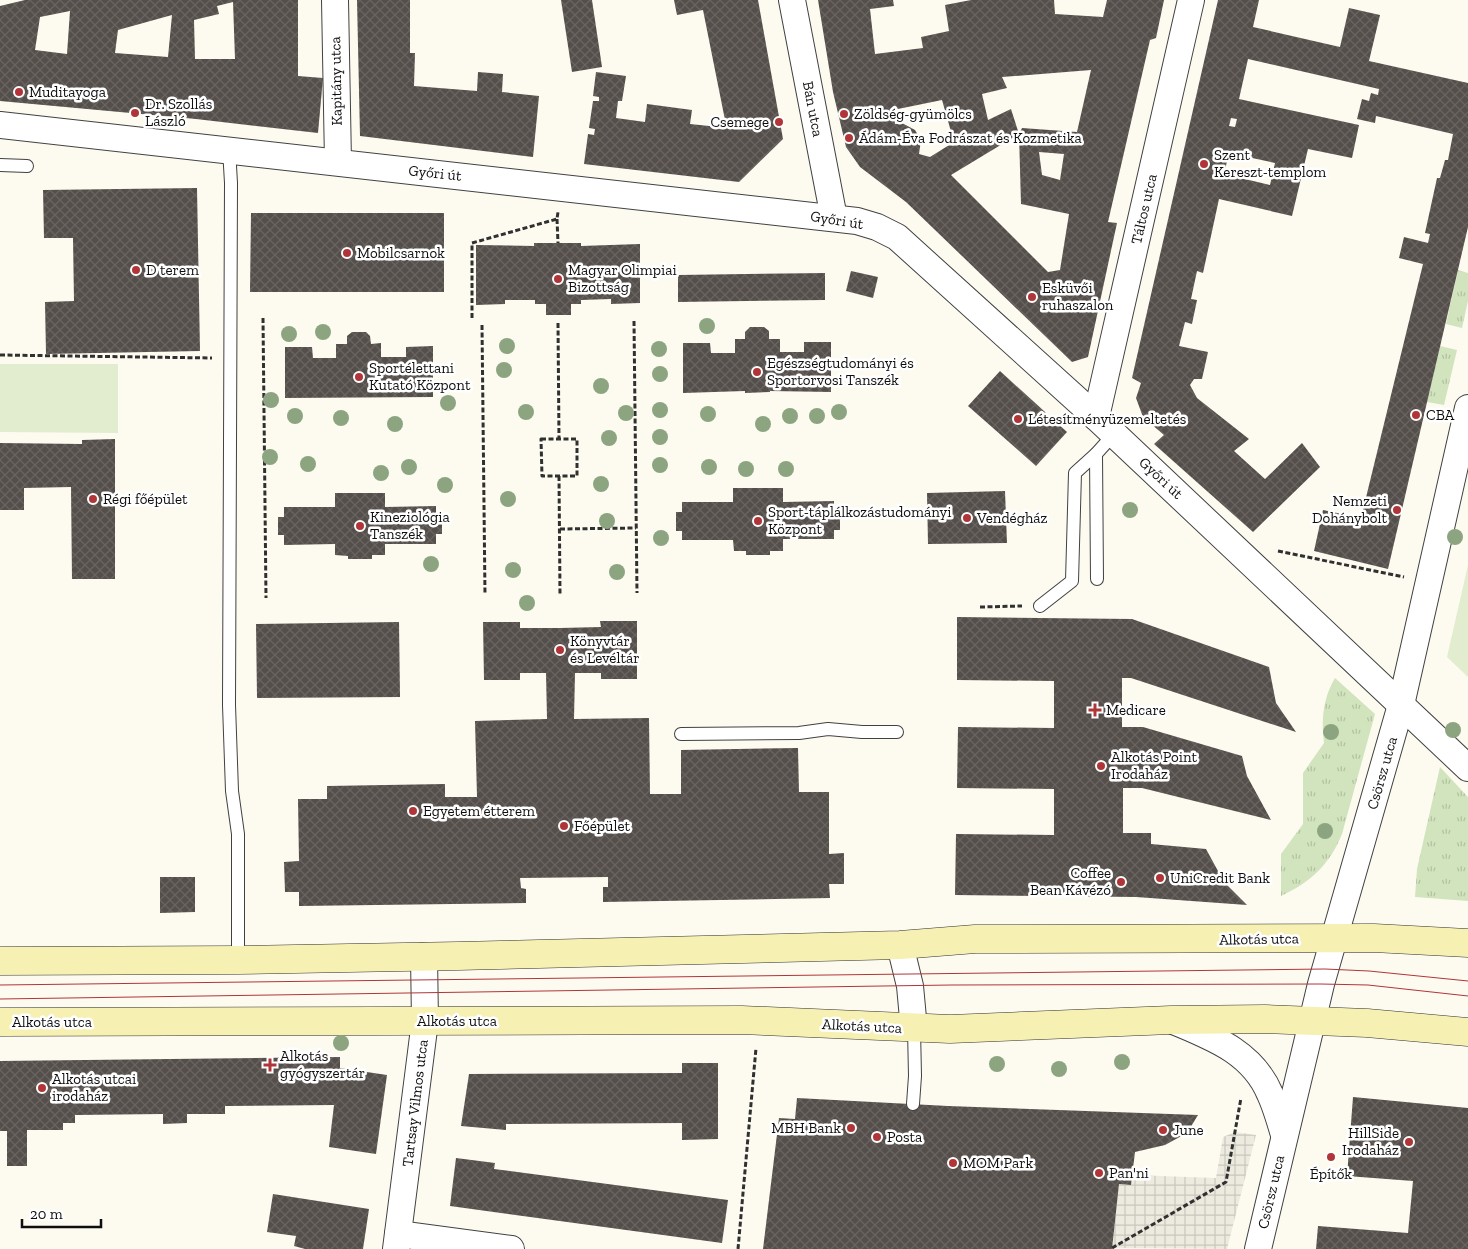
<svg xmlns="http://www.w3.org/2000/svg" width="1468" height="1249" font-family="'Zilla Slab',serif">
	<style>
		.grass { fill: url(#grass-tufts) }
		.pitch { fill: #e1edce }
		.plaza { fill: url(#plaza-grid) }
		.building { fill: url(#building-cross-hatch); fill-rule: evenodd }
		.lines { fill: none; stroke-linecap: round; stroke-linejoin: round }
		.lane-casing { stroke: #414141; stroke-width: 14 }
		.street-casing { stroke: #414141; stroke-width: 28 }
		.secondary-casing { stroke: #303030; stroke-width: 29 }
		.path { stroke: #303030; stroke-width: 3; stroke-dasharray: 5 2.5; stroke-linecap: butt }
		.lane { stroke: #fff; stroke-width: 12 }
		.street { stroke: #fff; stroke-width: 26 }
		.secondary { stroke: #f6f0b2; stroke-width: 28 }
		.tram { stroke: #af3538; stroke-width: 1 }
		.tree { fill: #8ca580 }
		.poi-dot { fill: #af3538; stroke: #fff; stroke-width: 2 }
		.labels { text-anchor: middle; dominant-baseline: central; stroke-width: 5; stroke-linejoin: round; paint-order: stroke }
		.street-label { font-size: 15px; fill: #0e0e0e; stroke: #fff }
		.poi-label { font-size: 15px; fill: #0e0e0e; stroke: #fff; text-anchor: start }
	</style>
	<defs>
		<pattern id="grass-tufts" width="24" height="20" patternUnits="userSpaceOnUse" patternTransform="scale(1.25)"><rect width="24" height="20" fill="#d1e4bd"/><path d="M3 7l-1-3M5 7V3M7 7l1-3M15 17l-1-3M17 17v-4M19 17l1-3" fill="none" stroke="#b2c2a1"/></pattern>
		<pattern id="plaza-grid" width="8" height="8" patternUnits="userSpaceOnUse" patternTransform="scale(1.25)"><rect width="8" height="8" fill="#edeadf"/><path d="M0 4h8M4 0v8" fill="none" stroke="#cac8be"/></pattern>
		<pattern id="building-cross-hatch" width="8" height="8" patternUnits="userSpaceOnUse" patternTransform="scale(1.25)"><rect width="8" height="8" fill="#554f4b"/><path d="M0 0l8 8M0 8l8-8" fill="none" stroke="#696461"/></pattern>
	</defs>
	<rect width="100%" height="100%" fill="#fdfbf0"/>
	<!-- grass -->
	<g class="grass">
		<polygon points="1458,270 1468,273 1468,301 1462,328 1446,324"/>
		<polygon points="1440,346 1457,350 1444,405 1427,402"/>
		<path d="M 1335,678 L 1375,714 L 1342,834 C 1330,864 1311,882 1281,896 L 1281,854 L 1303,824 L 1303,773 L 1324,743 C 1321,720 1323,698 1335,678 Z"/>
		<polygon points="1440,767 1468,797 1468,901 1415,897 1417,869"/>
	</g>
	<!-- pitch -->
	<g class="pitch">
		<polygon points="0,364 118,364 118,433 0,432"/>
		<polygon points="1468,565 1468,677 1447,657"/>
	</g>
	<!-- plaza -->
	<polygon class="plaza" points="1235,1132 1256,1135 1227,1249 1112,1248 1119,1184 1131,1185 1132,1175 1216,1178 1223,1137"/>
	<!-- building -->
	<g class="building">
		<path d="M 25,0 L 298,0 L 298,76 L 323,78 L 318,133 L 196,119 L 0,101 L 0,6 ZM 233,2 L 235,59 L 195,59 L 194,20 L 219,14 L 217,6 ZM 70,11 L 67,54 L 35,50 L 40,17 ZM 172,15 L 168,57 L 115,53 L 118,30 Z"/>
		<polygon points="357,0 410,0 410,53 415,53 414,86 477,91 478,72 503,74 502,92 539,96 533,157 360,136"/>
		<polygon points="561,0 592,0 602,67 572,72"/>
		<polygon points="674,0 758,0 783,139 739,182 584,164 588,134 594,135 595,129 589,128 593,101 599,101 599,97 593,96 596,72 626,76 622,101 618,101 616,118 645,122 647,104 692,110 690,124 719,127 725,120 703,10 677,15"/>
		<path d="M 818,0 L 893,0 L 894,6 L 870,9 L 875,54 L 923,48 L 921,37 L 949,31 L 945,5 L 971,0 L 1054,0 L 1055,14 L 1103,17 L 1107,0 L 1164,0 L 1156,38 L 1150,40 L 1108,222 L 1117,223 L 1088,357 L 1072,362 L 906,202 L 860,167 L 846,147 L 833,92 ZM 1091,70 L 1077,132 L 1022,128 L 1019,134 L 1021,204 L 1069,214 L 1060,270 L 1048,272 L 951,175 L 1019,134 L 1011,109 L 988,120 L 982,94 L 1007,88 L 1002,77 ZM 942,100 L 954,142 L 930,157 L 919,154 L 921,140 L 915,130 L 902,123 L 895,124 L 893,110 ZM 1039,152 L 1064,154 L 1060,180 L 1042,175 Z"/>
		<path d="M 1218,0 L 1259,0 L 1253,27 L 1340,47 L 1349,8 L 1380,15 L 1369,61 L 1468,83 L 1468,227 L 1388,569 L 1314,551 L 1323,510 L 1361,518 L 1423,264 L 1399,258 L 1404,237 L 1428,243 L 1430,234 L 1425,233 L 1437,178 L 1440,178 L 1445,160 L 1448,160 L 1453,134 L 1376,116 L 1375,123 L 1357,119 L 1362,99 L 1369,101 L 1371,93 L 1378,95 L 1379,89 L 1248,59 L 1239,99 L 1359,125 L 1352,158 L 1308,149 L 1292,216 L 1219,199 L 1203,273 L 1197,271 L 1191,299 L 1197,300 L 1192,324 L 1185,322 L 1179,346 L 1208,352 L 1202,379 L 1194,379 L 1190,385 L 1197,398 L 1249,439 L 1234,451 L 1265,479 L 1302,443 L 1320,467 L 1253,532 L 1154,444 L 1164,435 L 1143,417 L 1136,398 L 1141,383 L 1132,378 ZM 1231,118 L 1237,119 L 1235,127 L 1229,126 ZM 1229,153 L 1275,163 L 1270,185 L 1224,174 Z"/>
		<polygon points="197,188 200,351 46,354 45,302 74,301 73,238 44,238 43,190"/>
		<polygon points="251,213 444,213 444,292 250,292"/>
		<polygon points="534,243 581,243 581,246 640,244 640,303 611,304 611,299 581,300 581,304 571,304 571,315 546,315 546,304 535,304 535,300 505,300 505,304 476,305 476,245 534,246"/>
		<polygon points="851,271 878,277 873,298 846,291"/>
		<polygon points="825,273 825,300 678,302 678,275"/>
		<polygon points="750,327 764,327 769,331 769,339 780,339 780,352 804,352 804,342 831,342 831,392 770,391 770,392 745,393 745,391 683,393 683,343 710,343 711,353 735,353 735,339 745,339 745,332"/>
		<polygon points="352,332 366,332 370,336 371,344 381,343 381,357 406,357 406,347 433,346 433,397 285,398 285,347 312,347 313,358 336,358 336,344 347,344 347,336"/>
		<polygon points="1000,371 1067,432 1036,466 968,406"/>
		<polygon points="115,439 115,579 72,579 71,487 24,488 24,510 0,510 0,443 82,444 82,440"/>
		<polygon points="733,488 783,488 783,502 834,501 834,511 840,511 840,530 834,530 834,539 783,539 783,551 770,551 770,555 746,555 746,551 734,551 733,540 682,540 682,531 676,531 676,512 682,512 682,502 733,502"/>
		<polygon points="1005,491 1007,543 928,544 927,493"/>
		<polygon points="335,493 385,493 385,507 436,506 436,516 442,516 442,534 436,534 436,544 385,544 385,555 372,555 372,559 348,559 348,556 335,555 335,544 284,545 284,535 278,535 278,517 284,517 284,507 335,507"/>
		<polygon points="957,617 1132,619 1269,667 1276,703 1296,732 1131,678 1122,678 1122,727 1143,727 1242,756 1247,776 1271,820 1142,788 1123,788 1123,833 1151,833 1151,844 1206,849 1224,882 1247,905 1136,897 955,895 956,834 1054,835 1054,789 957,788 958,727 1054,728 1054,681 957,680"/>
		<polygon points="600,621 637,621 637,679 601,679 601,673 575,673 574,719 649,718 650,794 681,794 681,750 798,748 799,792 829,792 829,854 844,853 844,884 829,884 830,898 603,902 603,887 608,887 608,877 520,878 521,888 526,889 526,903 299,906 299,892 285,892 284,862 299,861 298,799 327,799 327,786 445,784 445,797 477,797 475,721 547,719 546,673 520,673 520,680 484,680 483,622 520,622 520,628 560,628 601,627"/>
		<polygon points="399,622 400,697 257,698 256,624"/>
		<polygon points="160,877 195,877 195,912 160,913"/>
		<polygon points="340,1057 340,1068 387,1075 376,1154 329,1147 334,1105 225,1106 225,1114 187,1114 187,1123 163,1124 163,1114 75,1115 75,1123 63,1123 63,1130 27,1130 27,1166 7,1166 7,1131 0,1131 0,1061"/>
		<polygon points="682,1063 718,1063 718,1139 682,1140 682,1123 506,1124 506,1130 461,1126 469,1074 682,1073"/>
		<polygon points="1353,1097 1468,1108 1468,1249 1316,1249 1318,1226 1408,1233 1413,1181 1347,1176"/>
		<polygon points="797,1098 948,1106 1198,1115 1187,1133 1165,1145 1135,1152 1131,1185 1119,1184 1112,1249 763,1249 779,1118 795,1119"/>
		<polygon points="456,1158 495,1163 494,1169 728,1200 722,1243 450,1206"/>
		<polygon points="273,1194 369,1209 363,1249 305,1249 294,1246 296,1236 267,1232"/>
	</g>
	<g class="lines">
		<defs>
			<g id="lane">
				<polyline points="229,149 231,183 229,705 232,791 238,834 238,960"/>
				<polyline points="0,165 27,166"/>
				<polyline points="1097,579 1096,454 1114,434"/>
				<polyline points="1040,606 1072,581 1075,473 1096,454"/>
				<polyline points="681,734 799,733 828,729 862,732 897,732"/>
				<polyline points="913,1104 915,1076 914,1029"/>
			</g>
			<g id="street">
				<polyline points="335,0 338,162"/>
				<polyline points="792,0 834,218"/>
				<polyline points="0,125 857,221 877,227 897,237 1096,417 1468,768"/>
				<polyline points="1096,417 1191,0"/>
				<polyline points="900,945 910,986 914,1029"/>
				<path d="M 1171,1020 C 1211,1037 1252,1051 1270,1094 C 1276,1107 1280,1121 1284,1135"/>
				<polyline points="398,1234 511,1249"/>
				<polyline points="396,1249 425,1021 424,956"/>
				<polyline points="1258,1249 1321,984 1401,705 1468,408"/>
			</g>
			<g id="secondary">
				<polyline points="0,961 238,960 458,956 900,945 975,939 1374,938 1468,943"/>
				<polyline points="0,1022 742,1020 950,1029 1171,1020 1265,1019 1367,1023 1468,1032"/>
			</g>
		</defs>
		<!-- lane casing -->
		<use href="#lane" class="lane-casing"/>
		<!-- street casing -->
		<use href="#street" class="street-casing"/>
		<!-- secondary casing -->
		<use href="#secondary" class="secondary-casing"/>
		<!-- path -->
		<g class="path">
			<polyline points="557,219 558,243"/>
			<polyline points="263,318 266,598"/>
			<polyline points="472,318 472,243 557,219 558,212"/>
			<polyline points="634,321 637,593"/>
			<polyline points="558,323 559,439"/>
			<polyline points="482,325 485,595"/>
			<polyline points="0,355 212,358"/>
			<polygon points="541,439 577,439 577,476 542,476"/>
			<polyline points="559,476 560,594"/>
			<polyline points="560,529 636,528"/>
			<polyline points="1278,551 1404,577"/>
			<polyline points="980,607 1022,606"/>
			<polyline points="1112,1248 1226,1182 1241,1098"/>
			<polyline points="738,1249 756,1048"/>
		</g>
		<!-- lane -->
		<use href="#lane" class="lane"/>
		<!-- street -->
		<use href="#street" class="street"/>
		<!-- secondary -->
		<use href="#secondary" class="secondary"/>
		<!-- tram -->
		<g class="tram">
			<polyline points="0,985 1325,969 1369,971 1468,981"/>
			<polyline points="0,999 951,985 1321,984 1368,985 1468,996"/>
		</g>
	</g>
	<!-- trees -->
	<g class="tree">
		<circle cx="707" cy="326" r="8"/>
		<circle cx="323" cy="332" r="8"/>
		<circle cx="289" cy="334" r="8"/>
		<circle cx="507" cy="346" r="8"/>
		<circle cx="659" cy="349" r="8"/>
		<circle cx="504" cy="370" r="8"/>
		<circle cx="660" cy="374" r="8"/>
		<circle cx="601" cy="386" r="8"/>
		<circle cx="271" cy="400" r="8"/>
		<circle cx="448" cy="403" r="8"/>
		<circle cx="660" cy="410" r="8"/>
		<circle cx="526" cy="412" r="8"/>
		<circle cx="839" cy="412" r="8"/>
		<circle cx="626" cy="413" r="8"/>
		<circle cx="708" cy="414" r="8"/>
		<circle cx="295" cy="416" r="8"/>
		<circle cx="790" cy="416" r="8"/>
		<circle cx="817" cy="416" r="8"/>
		<circle cx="341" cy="418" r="8"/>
		<circle cx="395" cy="424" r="8"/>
		<circle cx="763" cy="424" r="8"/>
		<circle cx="660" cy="437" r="8"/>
		<circle cx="609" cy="438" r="8"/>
		<circle cx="270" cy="457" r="8"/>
		<circle cx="308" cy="464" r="8"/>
		<circle cx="660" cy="465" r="8"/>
		<circle cx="409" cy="467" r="8"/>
		<circle cx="709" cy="467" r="8"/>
		<circle cx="746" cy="469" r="8"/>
		<circle cx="786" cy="469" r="8"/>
		<circle cx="381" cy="473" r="8"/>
		<circle cx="601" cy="484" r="8"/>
		<circle cx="445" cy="485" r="8"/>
		<circle cx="508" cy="499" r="8"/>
		<circle cx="1130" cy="510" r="8"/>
		<circle cx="607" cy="521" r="8"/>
		<circle cx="1455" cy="537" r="8"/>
		<circle cx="661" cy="538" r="8"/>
		<circle cx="431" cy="564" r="8"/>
		<circle cx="513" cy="570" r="8"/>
		<circle cx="617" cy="572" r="8"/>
		<circle cx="527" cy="603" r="8"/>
		<circle cx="1453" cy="730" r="8"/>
		<circle cx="1331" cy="732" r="8"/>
		<circle cx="1325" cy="831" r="8"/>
		<circle cx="341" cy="1043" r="8"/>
		<circle cx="1122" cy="1062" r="8"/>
		<circle cx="997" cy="1064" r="8"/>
		<circle cx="1059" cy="1069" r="8"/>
	</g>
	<!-- markers -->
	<g class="poi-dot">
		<circle cx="19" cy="92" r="5"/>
		<circle cx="135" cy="113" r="5"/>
		<circle cx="844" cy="114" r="5"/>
		<circle cx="779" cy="122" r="5"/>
		<circle cx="849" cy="138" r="5"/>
		<circle cx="1204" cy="164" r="5"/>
		<circle cx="347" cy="253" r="5"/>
		<circle cx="136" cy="270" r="5"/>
		<circle cx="558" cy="279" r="5"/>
		<circle cx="1032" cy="297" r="5"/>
		<circle cx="757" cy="372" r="5"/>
		<circle cx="359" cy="377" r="5"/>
		<circle cx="1416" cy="415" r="5"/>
		<circle cx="1018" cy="419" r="5"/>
		<circle cx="93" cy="499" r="5"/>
		<circle cx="1397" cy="510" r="5"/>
		<circle cx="967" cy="518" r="5"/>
		<circle cx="758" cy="521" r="5"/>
		<circle cx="360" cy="526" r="5"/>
		<circle cx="560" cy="650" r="5"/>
		<path d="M1092.5 702.5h5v5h5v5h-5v5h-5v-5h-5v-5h5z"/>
		<circle cx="1101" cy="766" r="5"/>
		<circle cx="413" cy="811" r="5"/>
		<circle cx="564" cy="826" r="5"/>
		<circle cx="1160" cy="878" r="5"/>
		<circle cx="1121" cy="882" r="5"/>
		<path d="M267.5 1057.5h5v5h5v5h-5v5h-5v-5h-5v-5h5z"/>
		<circle cx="42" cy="1088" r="5"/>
		<circle cx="851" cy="1128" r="5"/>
		<circle cx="1163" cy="1130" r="5"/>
		<circle cx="877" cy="1137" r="5"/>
		<circle cx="1409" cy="1142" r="5"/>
		<circle cx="1331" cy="1157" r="5"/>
		<circle cx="953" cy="1163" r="5"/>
		<circle cx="1099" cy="1173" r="5"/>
	</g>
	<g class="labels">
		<!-- street labels -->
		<g class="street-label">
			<text transform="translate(336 81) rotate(-91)">Kapitány utca</text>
			<text transform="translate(813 109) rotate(79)">Bán utca</text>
			<text transform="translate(435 173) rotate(6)">Győri út</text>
			<text transform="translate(1144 209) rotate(-77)">Táltos utca</text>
			<text transform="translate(837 220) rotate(9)">Győri út</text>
			<text transform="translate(1161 478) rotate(43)">Győri út</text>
			<text transform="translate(1382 773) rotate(-74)">Csörsz utca</text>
			<text transform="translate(1259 939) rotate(-1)">Alkotás utca</text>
			<text x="457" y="1021">Alkotás utca</text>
			<text x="52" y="1022">Alkotás utca</text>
			<text transform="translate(862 1026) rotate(3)">Alkotás utca</text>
			<text transform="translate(415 1103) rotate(-83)">Tartsay Vilmos utca</text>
			<text transform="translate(1271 1192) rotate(-77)">Csörsz utca</text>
		</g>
		<!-- poi labels -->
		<g class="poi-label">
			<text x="29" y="92">Muditayoga</text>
			<text x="145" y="104">Dr. Szollás<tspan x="145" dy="17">László</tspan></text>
			<text x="854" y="114">Zöldség-gyümölcs</text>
			<text x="769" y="122" text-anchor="end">Csemege</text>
			<text x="859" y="138">Ádám-Éva Fodrászat és Kozmetika</text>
			<text x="1214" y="155">Szent<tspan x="1214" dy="17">Kereszt-templom</tspan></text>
			<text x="357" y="253">Mobilcsarnok</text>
			<text x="146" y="270">D terem</text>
			<text x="568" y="270">Magyar Olimpiai<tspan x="568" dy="17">Bizottság</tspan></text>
			<text x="1042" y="288">Esküvői<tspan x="1042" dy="17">ruhaszalon</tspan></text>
			<text x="767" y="363">Egészségtudományi és<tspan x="767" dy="17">Sportorvosi Tanszék</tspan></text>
			<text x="369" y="368">Sportélettani<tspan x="369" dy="17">Kutató Központ</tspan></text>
			<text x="1426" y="415">CBA</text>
			<text x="1028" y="419">Létesítményüzemeltetés</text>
			<text x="103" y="499">Régi főépület</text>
			<text x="1387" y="501" text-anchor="end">Nemzeti<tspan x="1387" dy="17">Dohánybolt</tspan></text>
			<text x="768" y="512">Sport-táplálkozástudományi<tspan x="768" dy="17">Központ</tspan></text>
			<text x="370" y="517">Kineziológia<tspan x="370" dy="17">Tanszék</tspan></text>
			<text x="977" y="518">Vendégház</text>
			<text x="570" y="641">Könyvtár<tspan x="570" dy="17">és Levéltár</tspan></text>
			<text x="1106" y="710">Medicare</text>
			<text x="1111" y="757">Alkotás Point<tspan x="1111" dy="17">Irodaház</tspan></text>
			<text x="423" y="811">Egyetem étterem</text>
			<text x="574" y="826">Főépület</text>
			<text x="1111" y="873" text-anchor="end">Coffee<tspan x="1111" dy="17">Bean Kávézó</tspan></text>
			<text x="1170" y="878">UniCredit Bank</text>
			<text x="280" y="1056">Alkotás<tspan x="280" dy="17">gyógyszertár</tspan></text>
			<text x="52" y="1079">Alkotás utcai<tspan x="52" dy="17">irodaház</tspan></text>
			<text x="841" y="1128" text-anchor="end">MBH Bank</text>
			<text x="1173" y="1130">June</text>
			<text x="1399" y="1133" text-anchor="end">HillSide<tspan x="1399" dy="17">Irodaház</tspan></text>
			<text x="887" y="1137">Posta</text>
			<text x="963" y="1163">MOM Park</text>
			<text x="1109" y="1173">Pan'ni</text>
			<text x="1331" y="1174" text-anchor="middle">Építők</text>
		</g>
	</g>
	<!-- scale -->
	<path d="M22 1219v8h79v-8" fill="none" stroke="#0e0e0e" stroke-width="2.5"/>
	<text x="30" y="1219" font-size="15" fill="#0e0e0e" stroke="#ffffff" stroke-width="4" paint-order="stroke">20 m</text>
</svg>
